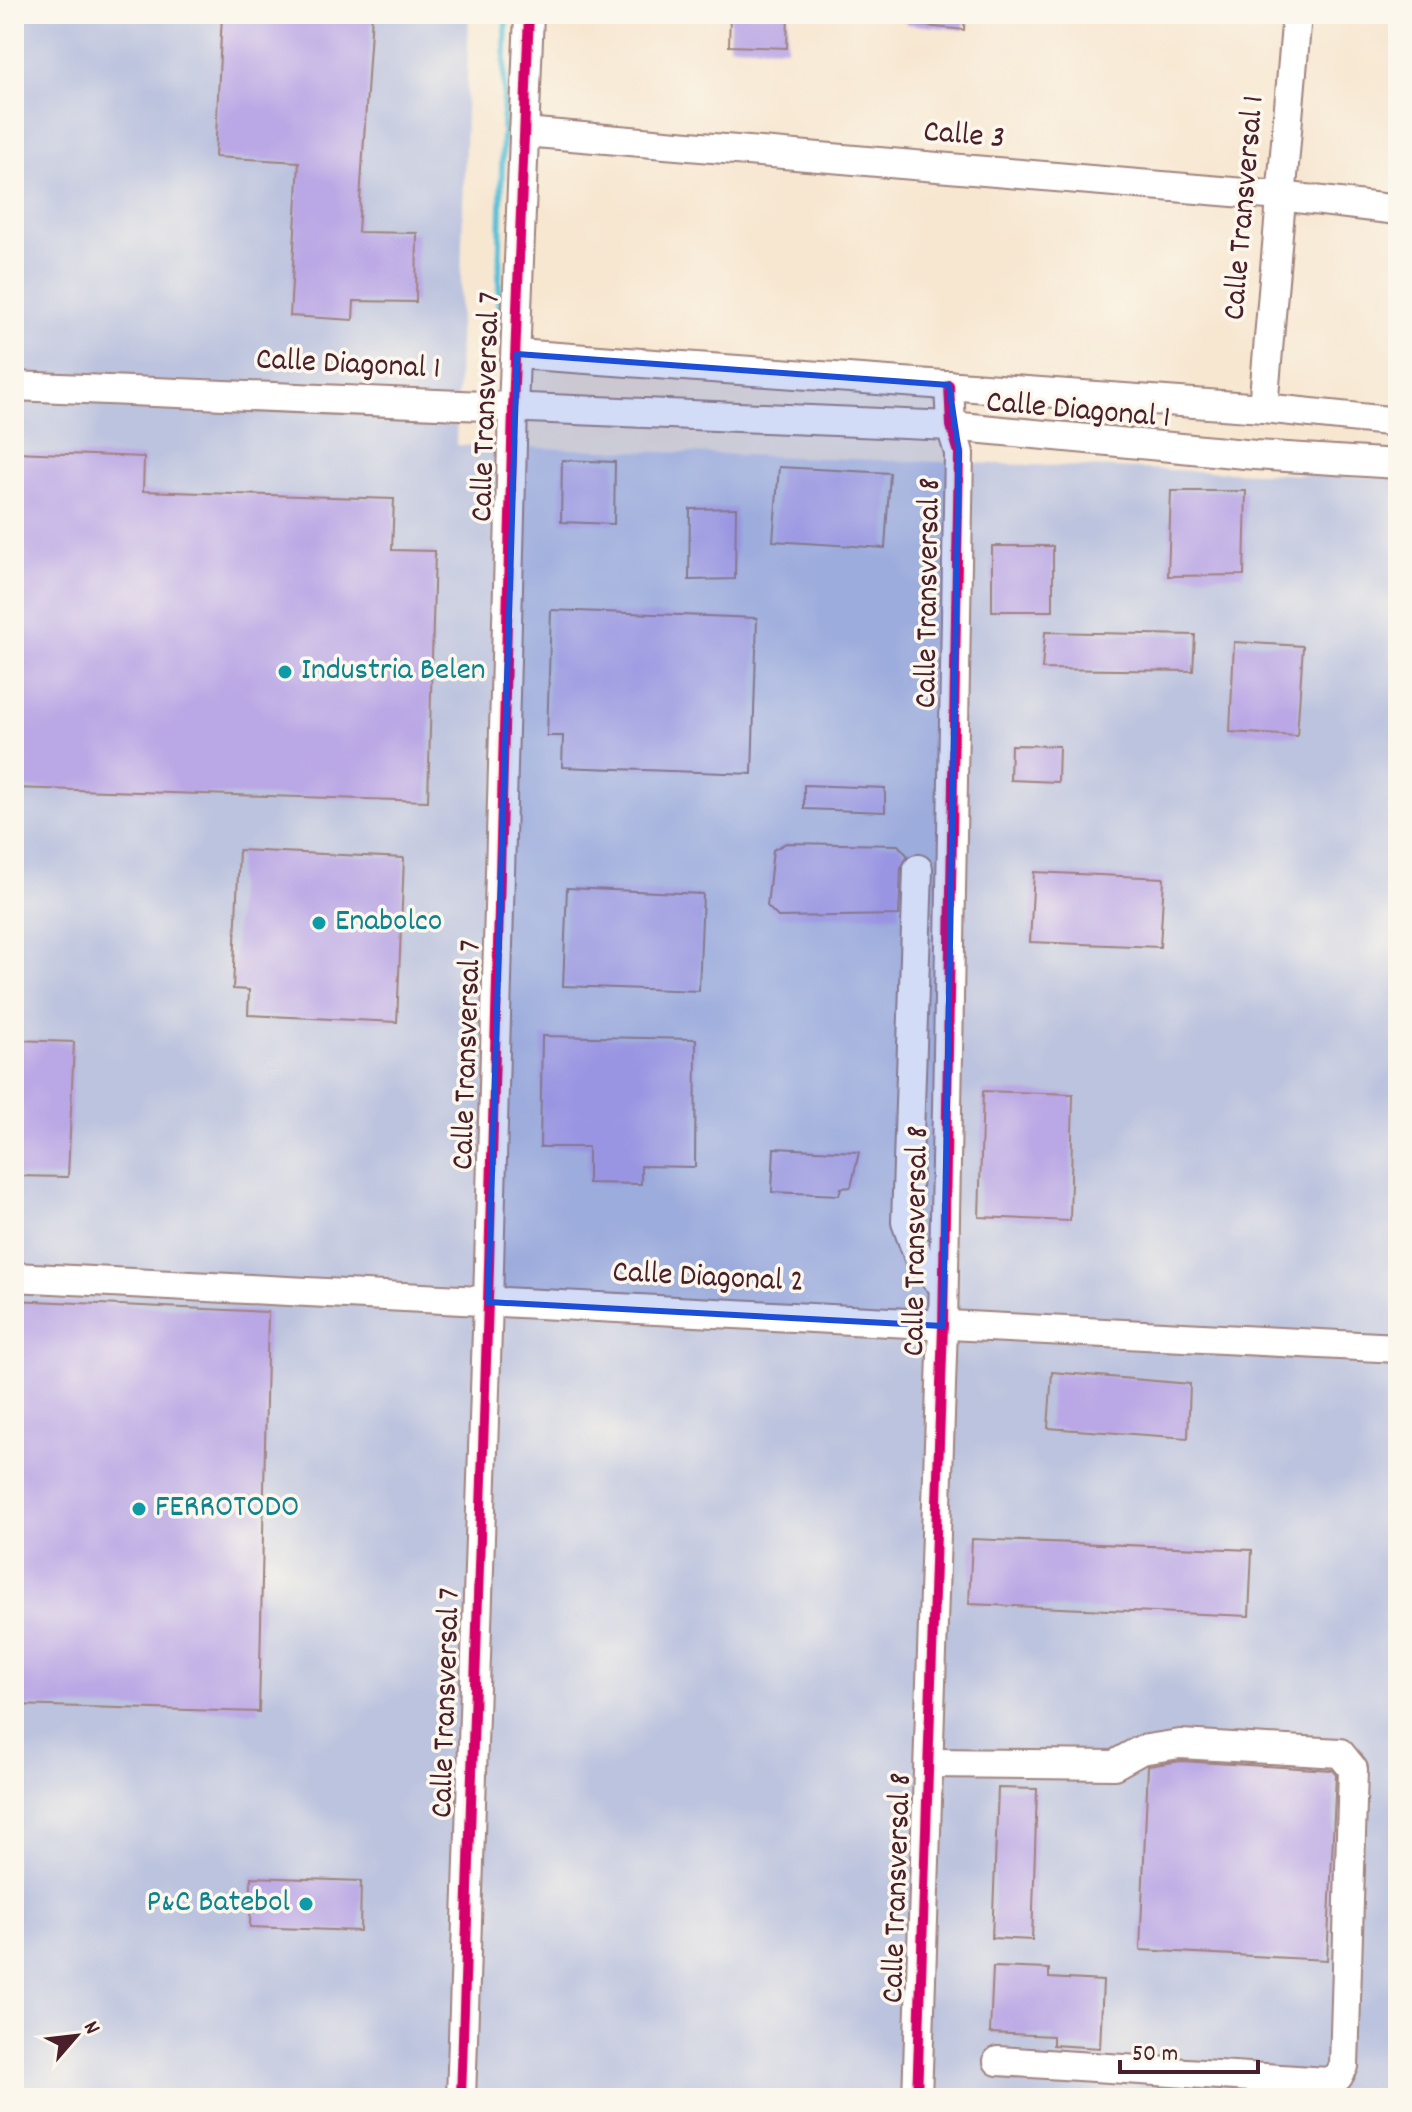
<svg xmlns="http://www.w3.org/2000/svg" width="1412" height="2112" font-family="Dekko,sans-serif">
	<style>
		.industrial { fill: #bcc3de }
		.lines { fill: none; stroke-linecap: round; stroke-linejoin: round }
		.stream { stroke: #5ac0d7; stroke-width: 6 }
		.building { fill: #baa7e5 }
		.minor-casing { stroke: #a0837e; stroke-width: 32 }
		.minor { stroke: #fff; stroke-width: 28 }
		.cycleway-casing { stroke: #fbf7ec; stroke-width: 15 }
		.cycleway { stroke: #d6006c; stroke-width: 10 }
		.marked { fill: #1d4ed8; fill-opacity: 0.2; stroke: #1d4ed8; stroke-width: 6; stroke-linejoin: round }
		.culture-dot { fill: #0f9aa8; stroke: #fbf7ec; stroke-width: 3 }
		.labels { text-anchor: middle; dominant-baseline: central; stroke-width: 7; stroke-linejoin: round; paint-order: stroke }
		.street-label { font-size: 32px; fill: #4a1f2b; stroke: #fbf7ec }
		.culture-label { font-size: 32px; fill: #0d838f; stroke: #fbf7ec; text-anchor: start }
	</style>
	<rect width="100%" height="100%" fill="#fbf7ec"/>
	<filter id="ink" filterUnits="userSpaceOnUse"><feTurbulence type="fractalNoise" baseFrequency=".0125" numOctaves="2"/><feDisplacementMap in="SourceGraphic" scale="16" xChannelSelector="R" yChannelSelector="G"/><feConvolveMatrix kernelMatrix="1 2 1 2 8 2 1 2 1" color-interpolation-filters="sRGB"/></filter>
	<filter id="wash" filterUnits="userSpaceOnUse"><feTurbulence type="fractalNoise" baseFrequency=".006" numOctaves="4" result="noise"/><feDisplacementMap in="SourceGraphic" scale="32" xChannelSelector="R" yChannelSelector="G"/><feGaussianBlur stdDeviation="1.8" result="paint"/><feColorMatrix in="noise" values="0 0 0 0 0 0 0 0 0 0 0 0 0 0 0 0 0 1.4 0 .05"/><feComposite in="paint" operator="in"/></filter>
	<g filter="url(#wash)">
		<rect width="100%" height="100%" fill="#f7e7d1"/>
		<!-- industrial -->
		<polygon class="industrial" points="14,14 469,14 456,445 1398,478 1398,2098 14,2098"/>
		<g class="lines">
			<!-- stream -->
			<polyline class="stream" points="498,322 506,14"/>
		</g>
		<g id="blocks">
			<!-- building -->
			<g class="building">
				<polygon points="222,14 372,14 358,232 417,233 416,302 354,301 353,320 290,316 299,162 215,157"/>
				<polygon points="730,14 788,14 787,48 729,46"/>
				<polygon points="907,14 965,14 964,30 907,24"/>
				<polygon points="14,452 144,457 143,491 394,499 392,550 435,551 428,801 14,788"/>
				<polygon points="562,460 615,462 614,524 561,522"/>
				<polygon points="779,467 890,473 885,548 773,541"/>
				<polygon points="1171,491 1246,491 1244,575 1168,576"/>
				<polygon points="736,508 735,579 689,580 690,509"/>
				<rect x="992" y="546" width="61" height="65"/>
				<polygon points="551,610 757,618 752,774 562,767 563,736 547,736"/>
				<polygon points="1045,632 1195,635 1193,671 1042,669"/>
				<polygon points="1234,642 1303,646 1297,736 1230,732"/>
				<polygon points="1011,745 1059,746 1058,782 1010,780"/>
				<polygon points="804,785 885,788 885,812 804,809"/>
				<polygon points="786,843 898,845 908,856 901,868 899,915 778,917 767,906 773,850"/>
				<polygon points="239,850 404,858 397,1022 248,1015 249,990 233,989"/>
				<polygon points="1034,872 1164,878 1160,947 1030,942"/>
				<polygon points="567,888 703,894 699,991 563,986"/>
				<polygon points="542,1036 696,1039 695,1167 641,1166 641,1184 588,1183 588,1147 540,1147"/>
				<polygon points="14,1040 74,1042 68,1177 14,1176"/>
				<polygon points="983,1091 1073,1094 1070,1221 979,1217"/>
				<polygon points="774,1148 859,1152 851,1187 841,1188 839,1195 772,1192"/>
				<polygon points="14,1300 268,1312 259,1712 14,1705"/>
				<polygon points="1052,1372 1190,1384 1188,1438 1048,1428"/>
				<polygon points="972,1539 1252,1550 1249,1616 969,1604"/>
				<polygon points="1181,1761 1332,1770 1336,1775 1327,1960 1140,1950 1148,1766"/>
				<polygon points="998,1788 1037,1789 1032,1940 992,1938"/>
				<polygon points="251,1877 361,1881 360,1931 250,1927"/>
				<polygon points="993,1967 1049,1969 1049,1978 1103,1981 1100,2048 1053,2045 1053,2036 990,2033"/>
			</g>
		</g>
	</g>
	<g filter="url(#ink)">
		<use href="#blocks" fill-opacity="0" stroke="#a0837e" stroke-width="2"/>
		<g class="lines">
			<defs>
				<g id="minor">
					<polyline points="524,132 1280,196 1398,210"/>
					<polyline points="517,354 1263,408 1398,422"/>
					<polyline points="14,386 951,426 1255,455 1398,464"/>
					<polyline points="1263,408 1297,14"/>
					<polyline points="918,869 906,1222 921,1264 943,1285"/>
					<polyline points="14,1277 1398,1348"/>
					<polyline points="929,1763 1114,1765 1141,1750 1180,1744 1340,1753 1353,1769 1344,2066 1338,2077 1328,2082 998,2061"/>
					<polyline points="461,2098 488,1302 513,408 529,14"/>
					<polyline points="917,2098 943,1326 959,453 951,426 949,385"/>
				</g>
			</defs>
			<!-- minor casing -->
			<use href="#minor" class="minor-casing"/>
			<!-- minor -->
			<use href="#minor" class="minor"/>
			<defs>
				<g id="cycleway">
					<polyline points="461,2098 488,1302 513,408 529,14"/>
					<polyline points="917,2098 943,1326 959,453 951,426 949,385"/>
				</g>
			</defs>
			<!-- cycleway casing -->
			<use href="#cycleway" class="cycleway-casing"/>
			<!-- cycleway -->
			<use href="#cycleway" class="cycleway"/>
		</g>
	</g>
	<!-- marked area -->
	<path class="marked" d="M 517,354 L 949,385 L 959,453 L 943,1326 L 488,1302 Z"/>
	<!-- markers -->
	<g class="culture-dot">
		<circle cx="285" cy="672" r="8"/>
		<circle cx="319" cy="923" r="8"/>
		<circle cx="139" cy="1509" r="8"/>
		<circle cx="306" cy="1904" r="8"/>
	</g>
	<g class="labels">
		<!-- street labels -->
		<g class="street-label">
			<text transform="translate(964 137) rotate(5)">Calle 3</text>
			<text transform="translate(1246 208) rotate(-85)">Calle Transversal 1</text>
			<text transform="translate(348 366) rotate(3)">Calle Diagonal 1</text>
			<text transform="translate(488 407) rotate(-88)">Calle Transversal 7</text>
			<text transform="translate(1078 412) rotate(5)">Calle Diagonal 1</text>
			<text transform="translate(930 593) rotate(-89)">Calle Transversal 8</text>
			<text transform="translate(469 1055) rotate(-88)">Calle Transversal 7</text>
			<text transform="translate(918 1241) rotate(-89)">Calle Transversal 8</text>
			<text transform="translate(708 1279) rotate(3)">Calle Diagonal 2</text>
			<text transform="translate(448 1703) rotate(-88)">Calle Transversal 7</text>
			<text transform="translate(899 1888) rotate(-88)">Calle Transversal 8</text>
		</g>
		<!-- culture labels -->
		<g class="culture-label">
			<text x="301" y="672">Industria Belen</text>
			<text x="335" y="923">Enabolco</text>
			<text x="155" y="1509">FERROTODO</text>
			<text x="290" y="1904" text-anchor="end">P&amp;C Batebol</text>
		</g>
	</g>
	<!-- margin -->
	<rect width="1412" height="2112" fill="none" stroke="#fbf7ec" stroke-width="48"/>
	<!-- north arrow -->
	<g transform="translate(76 2036) rotate(62)" stroke="#fbf7ec" stroke-width="6" paint-order="stroke">
	<path d="M0-6L14 30L0 20L-14 30Z" fill="#4a1f2b"/>
	<text y="-12" font-size="22" font-weight="bold" text-anchor="middle" fill="#4a1f2b">N</text>
	</g>
	<!-- scale -->
	<path d="M1120 2060v12h138v-12" fill="none" stroke="#4a1f2b" stroke-width="4"/>
	<text x="1132" y="2060" font-size="24" fill="#4a1f2b" stroke="#fbf7ec" stroke-width="6" paint-order="stroke">50 m</text>
</svg>
